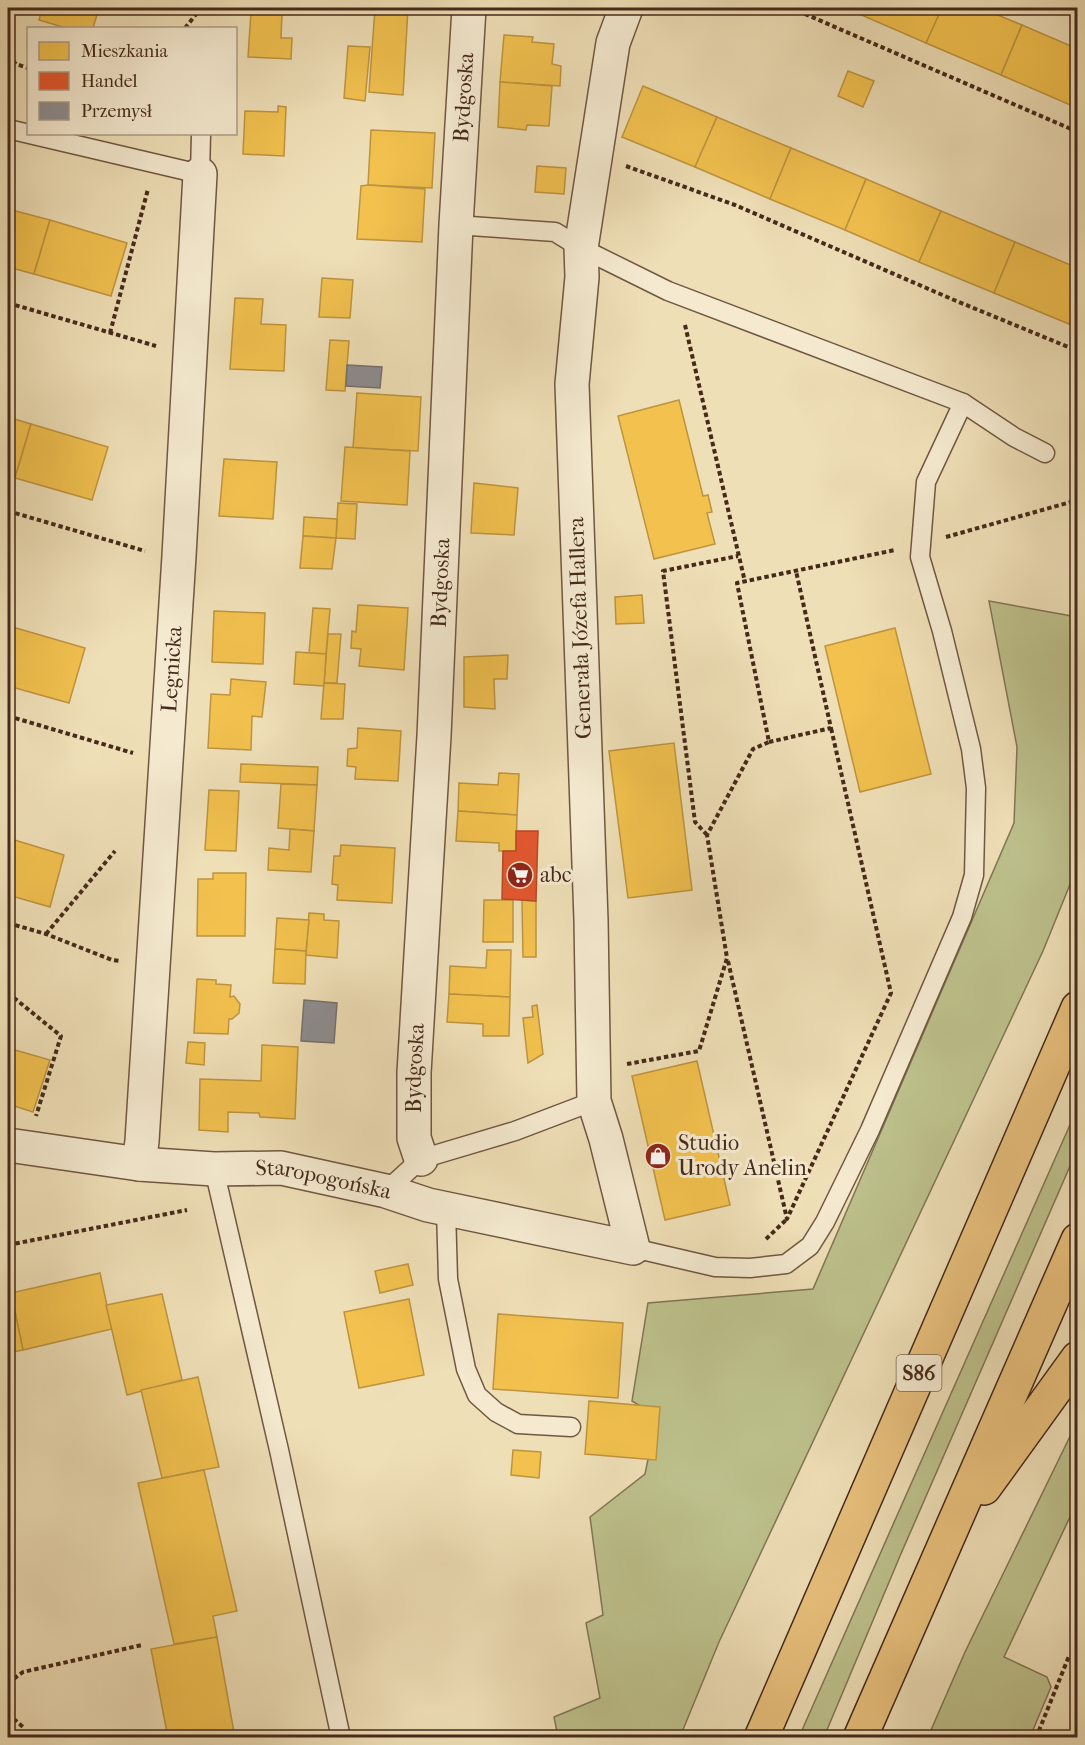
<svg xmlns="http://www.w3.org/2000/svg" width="1085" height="1745" font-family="'IM FELL French Canon',serif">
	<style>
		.green { fill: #bdc18c; stroke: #817654; stroke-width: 1.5 }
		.homes { fill: #f2c14e; stroke: #be943f; stroke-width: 1.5 }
		.shops { fill: #e4572e; stroke: #b44a28; stroke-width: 1.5 }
		.industry { fill: #8d8d92; stroke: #776f6e; stroke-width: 1.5 }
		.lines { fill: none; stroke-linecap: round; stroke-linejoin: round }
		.service-casing { stroke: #705742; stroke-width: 21 }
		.minor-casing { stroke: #705742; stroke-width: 36 }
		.motorway-casing { stroke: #452a1b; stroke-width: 36 }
		.path { stroke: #452a1b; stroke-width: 4; stroke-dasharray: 4.5 3; stroke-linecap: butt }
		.service { stroke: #f5ead0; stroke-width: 18 }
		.minor { stroke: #f5ead0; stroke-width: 33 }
		.motorway { stroke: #e8c07c; stroke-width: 33 }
		.labels { text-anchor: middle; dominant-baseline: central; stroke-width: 6; stroke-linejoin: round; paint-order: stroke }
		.shield { fill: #f5ead0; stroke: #7a6451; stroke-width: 1.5 }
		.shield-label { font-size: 21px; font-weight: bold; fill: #452a1b }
		.street-label { font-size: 22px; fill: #452a1b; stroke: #f5ead0 }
		.poi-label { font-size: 22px; fill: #452a1b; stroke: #f5ead0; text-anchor: start }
	</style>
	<rect width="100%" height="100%" fill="#efdfb7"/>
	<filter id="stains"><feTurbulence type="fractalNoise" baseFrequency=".00333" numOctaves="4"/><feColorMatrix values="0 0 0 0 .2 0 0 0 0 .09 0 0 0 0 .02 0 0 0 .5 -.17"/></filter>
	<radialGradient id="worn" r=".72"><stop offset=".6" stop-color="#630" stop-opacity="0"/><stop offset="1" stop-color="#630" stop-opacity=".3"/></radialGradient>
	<!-- green -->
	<g class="green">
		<polygon points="989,601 1077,617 1077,867 1043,951 719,1642 680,1737 558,1737 554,1717 600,1698 586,1623 603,1615 590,1517 645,1474 657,1416 632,1401 648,1303 813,1289 1014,823 1017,747"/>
		<polygon points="1077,1109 1077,1150 900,1556 824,1737 799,1737"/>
		<polygon points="1077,1422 1077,1502 1004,1657 1047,1677 1051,1687 1030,1737 928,1737 965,1652"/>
	</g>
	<!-- homes -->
	<g class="homes">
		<polygon points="42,8 99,8 93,28 66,28 39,20"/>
		<polygon points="375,8 408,8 403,95 369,92"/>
		<polygon points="854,8 942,8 926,43 852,11"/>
		<polygon points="942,8 981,8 1022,25 1001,75 926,43"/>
		<polygon points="251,12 282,14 281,38 292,38 291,59 248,57"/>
		<polygon points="1022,25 1078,49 1078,102 1075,107 1001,75"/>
		<polygon points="504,35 533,37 532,42 554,44 552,64 561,66 560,86 500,82"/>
		<polygon points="348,46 370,47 365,101 344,98"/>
		<polygon points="848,71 874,81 863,107 838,96"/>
		<polygon points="500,82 552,86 549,126 527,125 526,130 498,127"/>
		<polygon points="643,86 717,117 695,167 622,137"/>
		<polygon points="278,106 286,107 284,156 243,154 245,111 278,112"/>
		<polygon points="717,117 791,148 770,199 695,167"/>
		<polygon points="371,130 435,133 432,188 368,185"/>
		<polygon points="791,148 866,179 845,230 770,199"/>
		<polygon points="537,166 566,168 564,194 535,192"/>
		<polygon points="866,179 941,211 919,262 845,230"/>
		<polygon points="368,185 425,189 422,242 357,239 361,186"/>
		<polygon points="8,209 50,220 34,274 8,267"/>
		<polygon points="941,211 1015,242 994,293 919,262"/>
		<polygon points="50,220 127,243 111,296 34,274"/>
		<polygon points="1015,242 1078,268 1078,303 1069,324 994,293"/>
		<polygon points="322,278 353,280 350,318 319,317"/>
		<polygon points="235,298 263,299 261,324 286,325 284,371 230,369"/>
		<polygon points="1078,303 1078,328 1069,324"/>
		<polygon points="330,340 349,341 345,391 326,390"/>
		<polygon points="357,393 421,397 418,451 353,448"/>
		<polygon points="679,400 703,496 708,495 712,512 707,513 715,544 654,559 618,416"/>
		<polygon points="8,417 31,424 15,478 8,475"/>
		<polygon points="31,424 108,447 92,500 15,478"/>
		<polygon points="345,447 410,451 407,505 341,501"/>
		<polygon points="224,459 277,462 273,519 219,516"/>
		<polygon points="474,483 518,488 514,535 471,533"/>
		<polygon points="338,503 357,504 355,539 336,538"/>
		<polygon points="304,517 337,519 336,538 303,536"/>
		<polygon points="303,536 336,538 332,569 300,568"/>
		<polygon points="642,595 644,623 616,624 615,597"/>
		<polygon points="358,605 408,608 404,670 359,666 361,649 351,648 352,631 356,632"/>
		<polygon points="313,608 330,609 326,654 309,653"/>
		<polygon points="214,611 265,613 263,664 212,662"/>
		<polygon points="9,626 85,648 69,703 8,686"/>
		<polygon points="895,628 931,774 860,792 825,646"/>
		<polygon points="328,634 341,634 337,683 324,683"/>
		<polygon points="296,652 326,654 324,686 294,684"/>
		<polygon points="508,655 507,679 494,679 495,709 464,707 464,657"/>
		<polygon points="231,679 266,682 262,717 252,716 251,750 208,748 211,694 230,695"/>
		<polygon points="324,683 345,684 343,719 321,719"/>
		<polygon points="358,728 401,731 398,781 355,779 356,767 347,766 348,749 357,748"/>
		<polygon points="674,743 692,890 628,898 609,751"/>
		<polygon points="241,764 318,767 317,785 240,782"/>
		<polygon points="499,773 519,774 517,815 458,811 459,783 498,785"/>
		<polygon points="281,784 317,785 314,831 278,828"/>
		<polygon points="209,790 239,791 236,851 205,850"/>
		<polygon points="458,811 517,815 516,851 499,851 499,843 456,841"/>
		<polygon points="290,829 314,831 311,872 268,870 269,848 289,850"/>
		<polygon points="8,838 64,855 50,907 8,895"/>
		<polygon points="341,845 395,848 392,903 337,900 338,885 332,884 334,856 340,856"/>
		<polygon points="213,873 246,873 245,936 197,936 198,879 213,879"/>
		<polygon points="484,900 513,900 513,942 483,942"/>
		<polygon points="522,900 536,901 536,957 523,957"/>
		<polygon points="309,913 324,914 324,920 339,921 337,958 306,955"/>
		<polygon points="277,918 309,920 306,951 275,949"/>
		<polygon points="275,949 306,951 305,984 273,983"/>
		<polygon points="487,950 511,950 510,997 449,994 450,966 486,968"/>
		<polygon points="197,979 216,980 216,984 231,985 230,997 234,996 240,1004 239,1013 232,1019 229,1019 228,1034 194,1033"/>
		<polygon points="449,994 510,997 509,1036 483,1036 483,1024 447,1022"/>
		<polygon points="537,1005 543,1054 528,1063 523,1018 533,1017 532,1006"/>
		<polygon points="188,1042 205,1043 204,1065 186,1063"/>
		<polygon points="262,1045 298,1047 295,1119 260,1117 259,1113 228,1112 228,1132 199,1130 200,1079 261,1081"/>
		<polygon points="8,1048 50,1060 33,1112 8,1104"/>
		<polygon points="697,1061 730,1205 665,1220 632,1076"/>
		<polygon points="408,1264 413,1285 380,1293 375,1271"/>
		<polygon points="100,1273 112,1329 23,1350 11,1293"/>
		<polygon points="8,1293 11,1293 23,1350 8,1353"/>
		<polygon points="162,1294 182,1380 127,1395 106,1305"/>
		<polygon points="409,1299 424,1375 359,1388 344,1312"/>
		<polygon points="498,1314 623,1323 618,1398 493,1389"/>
		<polygon points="198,1377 219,1467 162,1478 141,1390"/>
		<polygon points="589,1401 660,1407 656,1460 585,1454"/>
		<polygon points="513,1450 541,1452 539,1478 511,1475"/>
		<polygon points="204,1470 237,1611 213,1616 217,1637 174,1644 138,1483"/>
		<polygon points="217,1637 235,1738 168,1738 151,1649"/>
	</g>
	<!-- shops -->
	<polygon class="shops" points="516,831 538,831 536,901 502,899 503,851 516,851"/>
	<!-- industry -->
	<g class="industry">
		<polygon points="347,365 382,367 380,388 346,386"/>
		<polygon points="304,1000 337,1003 334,1043 301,1041"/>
	</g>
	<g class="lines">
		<defs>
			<g id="service">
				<polyline points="8,129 200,174 201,134"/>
				<polyline points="456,225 555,232 581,248 668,291 963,403"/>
				<polyline points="214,1169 279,1450 341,1738"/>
				<polyline points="386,1191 421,1159 515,1131 594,1101"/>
				<polyline points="446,1209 448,1279 466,1369 477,1395 496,1412 518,1424 571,1427"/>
				<polyline points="633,1248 715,1267 750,1268 786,1264 810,1246 825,1222 870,1130 962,917 974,875 976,788 971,749 942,631 920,557 926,482 963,403 1014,437 1045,453"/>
			</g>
			<g id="minor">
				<path id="s1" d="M 8,1145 L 139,1164 L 214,1169 L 281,1168 L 386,1191 L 428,1205 L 633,1248 L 606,1139 L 594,1101 L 591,920 L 572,384 L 582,277 L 581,248 L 613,43 L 626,8"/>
				<path id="s2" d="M 421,1159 L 414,1138 L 414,1073 L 434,736 L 456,225 L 469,8"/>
				<path id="s3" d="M 139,1164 L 142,1141 L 179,556 L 200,174"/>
			</g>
			<g id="motorway">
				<polyline points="984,1488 1078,1358"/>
				<polyline points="761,1738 1078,1008"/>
				<polyline points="860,1738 1078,1240"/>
			</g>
		</defs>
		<!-- service casing -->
		<use href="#service" class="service-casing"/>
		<!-- minor casing -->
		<use href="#minor" class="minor-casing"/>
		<!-- motorway casing -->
		<use href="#motorway" class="motorway-casing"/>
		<!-- path -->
		<g class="path">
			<polyline points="791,8 1078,132"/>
			<polyline points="185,28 201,8"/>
			<polyline points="8,55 16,64 28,68"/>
			<polyline points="626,166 735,205 954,300 1078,351"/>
			<polyline points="8,303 156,346"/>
			<polyline points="685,325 745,582"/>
			<polyline points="110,333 148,189"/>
			<polyline points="8,511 145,551"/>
			<polyline points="946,537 1078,500"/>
			<polyline points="8,716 133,753"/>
			<polyline points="769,742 831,728 796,571"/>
			<polyline points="707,835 695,822 663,571 738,556"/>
			<polyline points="8,923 46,934 112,960 120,961"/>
			<polyline points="46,934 115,851"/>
			<polyline points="728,961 787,1219 891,993 831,728"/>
			<polyline points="8,993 61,1036 36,1116"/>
			<polyline points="627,1064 699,1051 727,958 707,835 753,749 769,742 737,583 895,550"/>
			<polyline points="766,1239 787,1219"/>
			<polyline points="8,1245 187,1210"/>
			<polyline points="8,1683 23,1672 142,1645"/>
			<polyline points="8,1714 23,1727"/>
			<polyline points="1036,1738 1069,1656 1078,1651"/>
		</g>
		<!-- service -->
		<use href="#service" class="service"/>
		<!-- minor -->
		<use href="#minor" class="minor"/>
		<!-- motorway -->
		<use href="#motorway" class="motorway"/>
	</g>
	<!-- icons -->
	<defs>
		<symbol id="supermarket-disc" viewBox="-11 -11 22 22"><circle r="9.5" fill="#8f2418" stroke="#f5ead0"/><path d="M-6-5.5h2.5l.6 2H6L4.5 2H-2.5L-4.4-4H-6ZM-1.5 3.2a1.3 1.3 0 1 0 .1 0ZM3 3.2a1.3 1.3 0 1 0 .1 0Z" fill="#fff"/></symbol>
		<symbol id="shop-disc" viewBox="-11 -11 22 22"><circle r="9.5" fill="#8f2418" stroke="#f5ead0"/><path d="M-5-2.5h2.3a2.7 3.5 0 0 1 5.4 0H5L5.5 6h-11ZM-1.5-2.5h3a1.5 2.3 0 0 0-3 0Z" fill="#fff"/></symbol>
	</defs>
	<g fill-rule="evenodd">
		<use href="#supermarket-disc" x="505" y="860" width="30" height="30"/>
		<use href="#shop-disc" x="643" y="1141" width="30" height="30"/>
	</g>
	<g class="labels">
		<!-- shield labels -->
		<rect class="shield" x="896.5" y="1355" width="45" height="36" rx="4.5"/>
		<g class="shield-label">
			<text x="919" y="1373">S86</text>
		</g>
		<!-- street labels -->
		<g class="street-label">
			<text stroke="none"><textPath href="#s2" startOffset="1064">Bydgoska</textPath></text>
			<text stroke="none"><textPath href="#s2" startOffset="578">Bydgoska</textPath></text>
			<text transform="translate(580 628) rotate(-92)">Generała Józefa Hallera</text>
			<text stroke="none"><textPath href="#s3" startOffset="496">Legnicka</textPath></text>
			<text stroke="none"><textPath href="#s2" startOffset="92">Bydgoska</textPath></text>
			<text stroke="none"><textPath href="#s1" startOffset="318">Staropogońska</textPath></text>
		</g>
		<!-- poi labels -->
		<g class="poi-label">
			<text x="540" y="875">abc</text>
			<text x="678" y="1143">Studio<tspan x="678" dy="25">Urody Anelin</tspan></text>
		</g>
	</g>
	<!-- margin -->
	<rect width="1085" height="1745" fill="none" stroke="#efdfb7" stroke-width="30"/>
	<rect x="9" y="9" width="1067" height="1727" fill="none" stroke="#452a1b" stroke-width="3"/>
	<rect x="15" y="15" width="1055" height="1715" fill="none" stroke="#452a1b" stroke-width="1.5"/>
	<!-- legend -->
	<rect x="27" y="27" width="210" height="108" fill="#f5ead0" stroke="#af9d88" stroke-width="1.5"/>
	<rect x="39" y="42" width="30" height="18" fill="#f2c14e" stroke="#af9d88" stroke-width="1.5"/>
	<text x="81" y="57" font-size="18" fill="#452a1b">Mieszkania</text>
	<rect x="39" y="72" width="30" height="18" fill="#e4572e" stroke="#af9d88" stroke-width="1.5"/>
	<text x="81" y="87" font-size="18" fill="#452a1b">Handel</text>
	<rect x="39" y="102" width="30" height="18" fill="#8d8d92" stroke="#af9d88" stroke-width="1.5"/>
	<text x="81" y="117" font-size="18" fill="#452a1b">Przemysł</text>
	<rect width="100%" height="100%" filter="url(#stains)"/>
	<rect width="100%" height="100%" fill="url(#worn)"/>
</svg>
